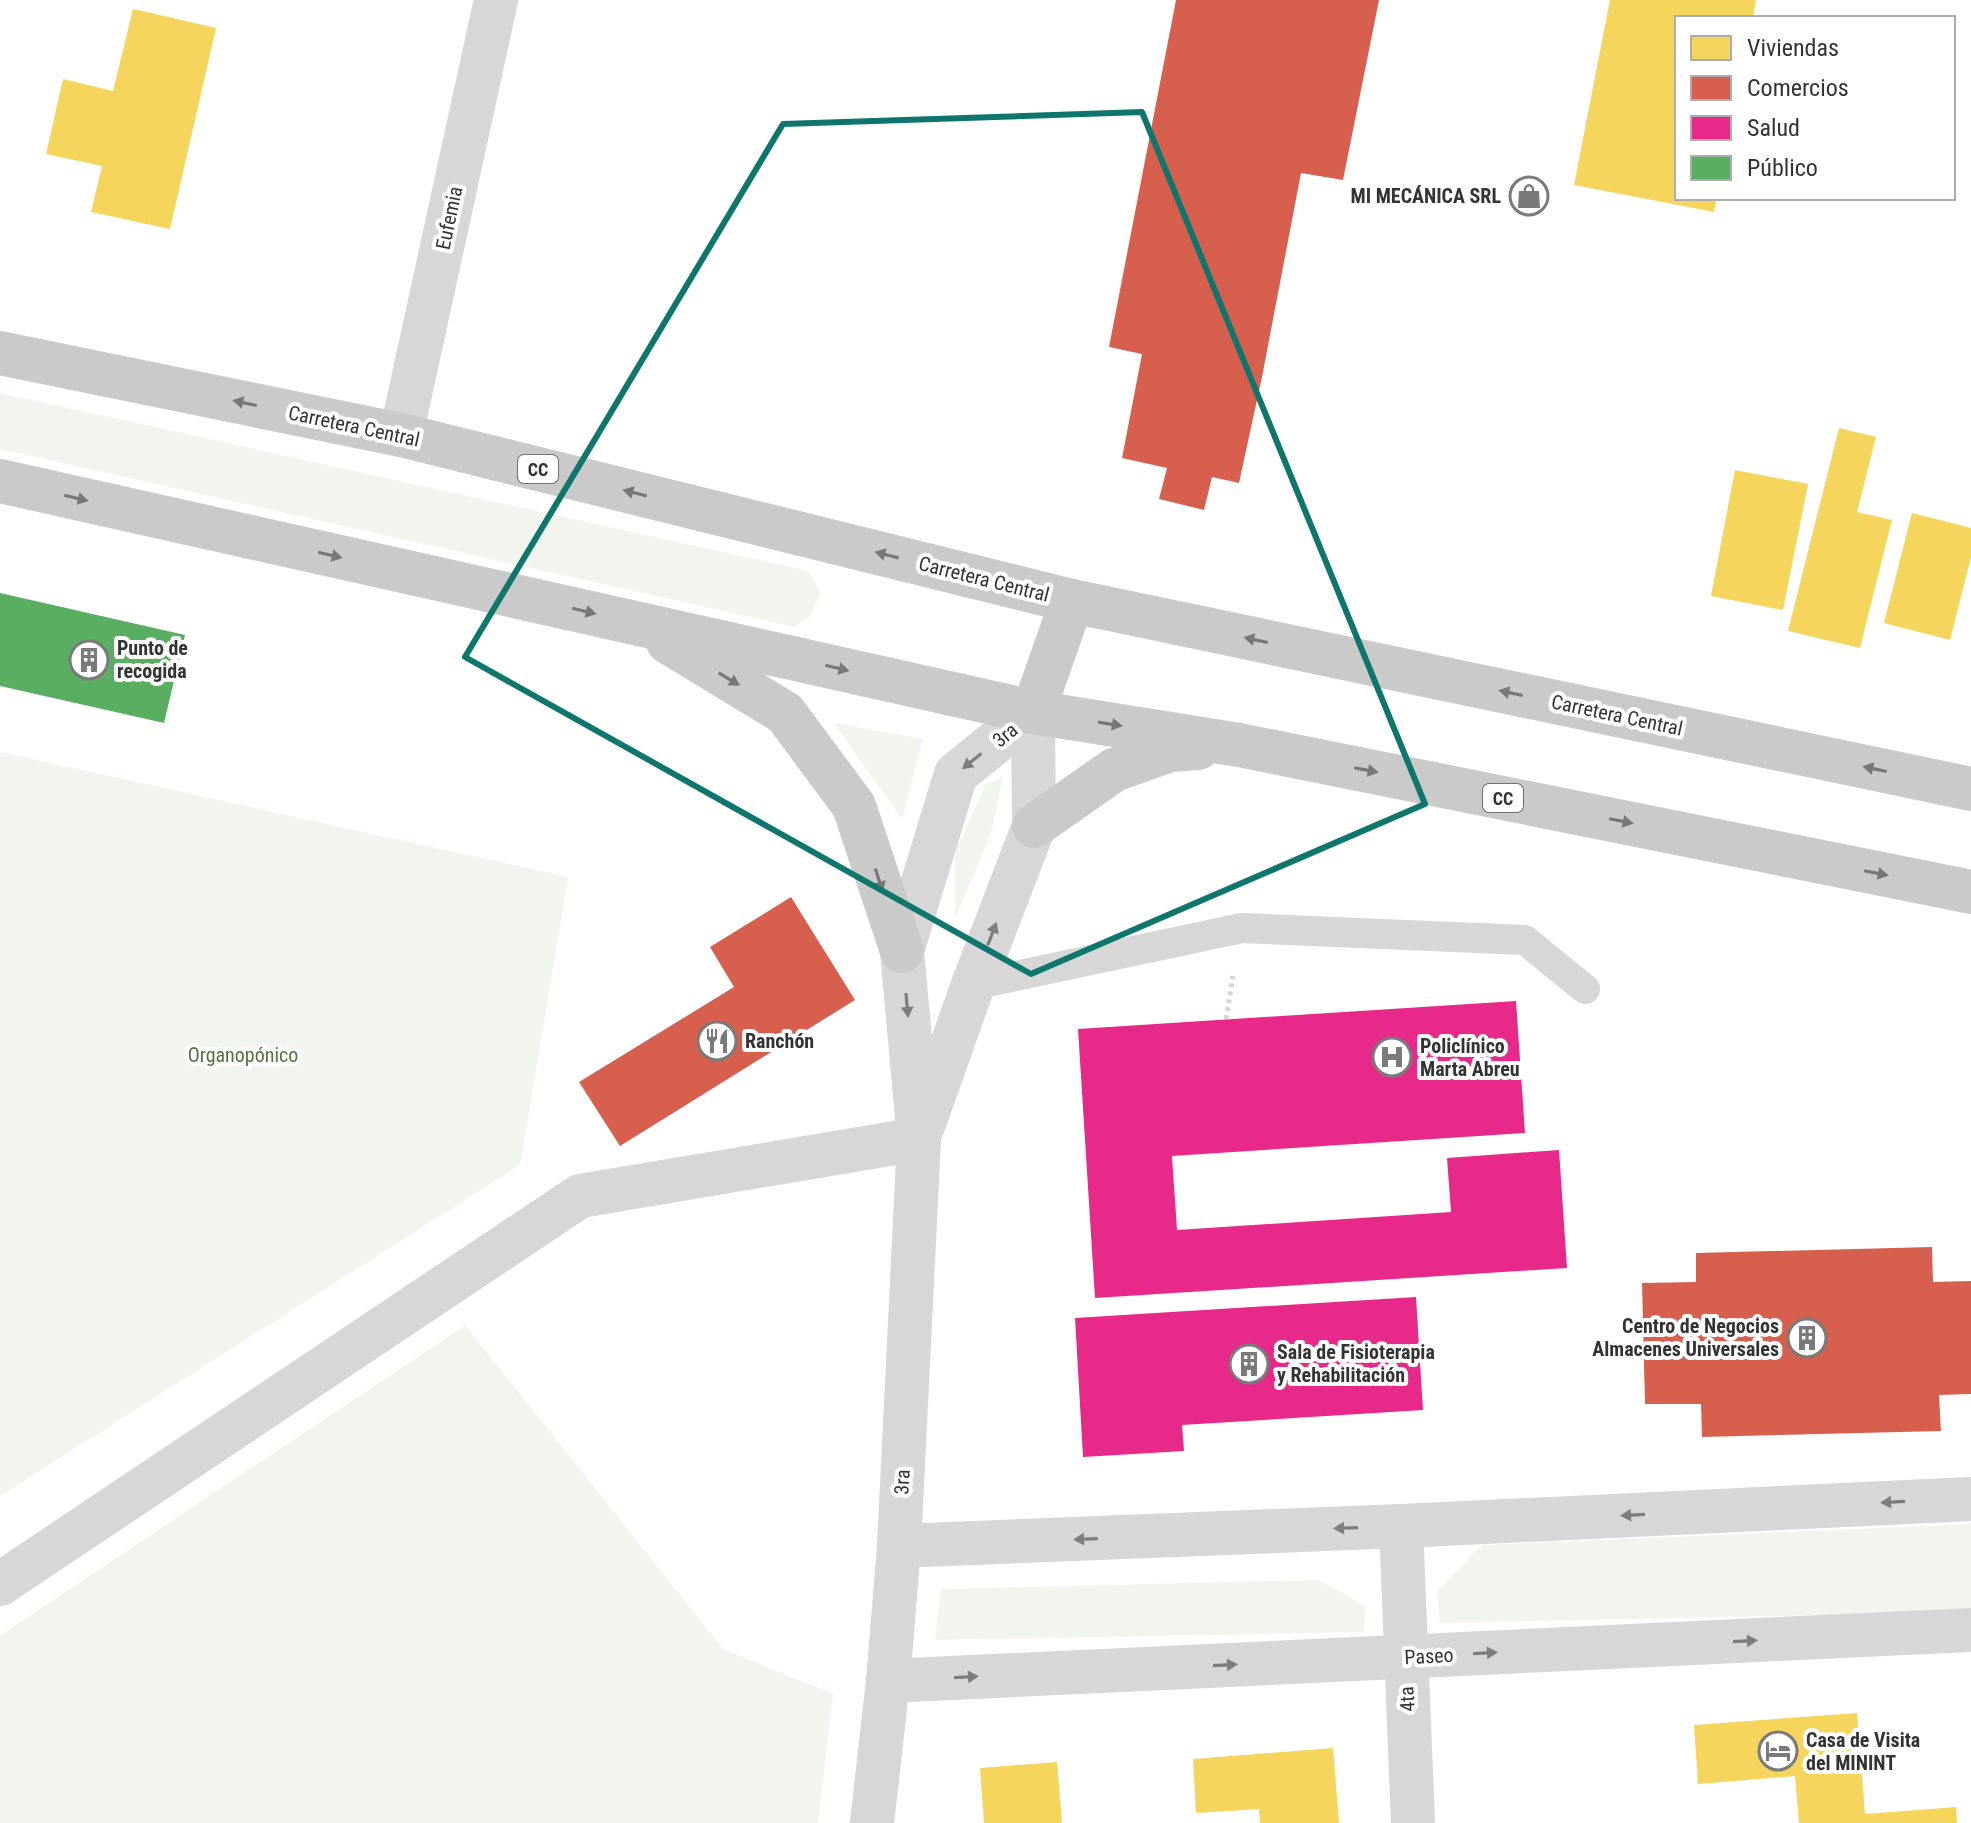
<svg xmlns="http://www.w3.org/2000/svg" width="1971" height="1823" font-family="'Roboto Condensed',sans-serif">
	<style>
		.green { fill: #f1f5ed }
		.homes { fill: #f6d55c }
		.shops { fill: #d6604d }
		.health { fill: #e7298a }
		.public { fill: #5aae61 }
		.lines { fill: none; stroke-linecap: round; stroke-linejoin: round }
		.path { stroke: #d6d6d6; stroke-width: 5; stroke-dasharray: 4 4; stroke-linecap: butt }
		.lane { stroke: #d7d7d7; stroke-width: 30 }
		.street { stroke: #d7d7d7; stroke-width: 44 }
		.primary { stroke: #cacaca; stroke-width: 44 }
		.oneway { fill: #777 }
		.oneway2 { fill: #7d7d7d }
		.marked { fill: none; stroke: #0f766e; stroke-width: 6; stroke-linejoin: round }
		.labels { text-anchor: middle; dominant-baseline: central; stroke-width: 8; stroke-linejoin: round; paint-order: stroke }
		.shield { fill: #fff; stroke: #707070; stroke-width: 2 }
		.shield-label { font-size: 18px; font-weight: bold; fill: #333 }
		.poi-label { font-size: 20px; font-weight: bold; fill: #333; stroke: #fff; text-anchor: start }
		.street-label { font-size: 20px; fill: #333; stroke: #fff }
		.park-label { font-size: 20px; fill: #56703f; stroke: #fff }
	</style>
	<rect width="100%" height="100%" fill="#fff"/>
	<!-- green -->
	<g class="green">
		<polygon points="0,393 809,571 820,593 811,615 795,627 0,449"/>
		<polygon points="834,723 923,739 902,819"/>
		<polygon points="0,752 568,877 520,1165 0,1496"/>
		<polygon points="1003,777 991,833 955,919 955,852 986,784"/>
		<polygon points="465,1325 723,1649 833,1694 818,1823 0,1823 0,1635"/>
		<polygon points="1971,1524 1971,1612 1440,1623 1437,1591 1482,1545"/>
		<polygon points="1318,1580 1366,1606 1364,1632 935,1640 941,1589"/>
	</g>
	<!-- homes -->
	<g class="homes">
		<polygon points="1610,0 1756,0 1753,18 1677,18 1677,198 1717,198 1714,212 1574,185"/>
		<polygon points="133,9 216,28 170,229 91,212 102,166 46,154 63,79 113,91"/>
		<polygon points="1839,428 1876,437 1857,512 1892,520 1860,648 1788,631"/>
		<polygon points="1735,470 1808,484 1783,610 1711,596"/>
		<polygon points="1912,513 1971,528 1971,557 1950,640 1884,623"/>
		<polygon points="1857,1713 1865,1814 1956,1807 1957,1823 1799,1823 1795,1776 1698,1784 1694,1725"/>
		<polygon points="1333,1748 1339,1823 1260,1823 1259,1809 1196,1813 1193,1759"/>
		<polygon points="1057,1762 1062,1823 984,1823 980,1768"/>
	</g>
	<!-- shops -->
	<g class="shops">
		<polygon points="1176,0 1379,0 1343,180 1301,173 1262,377 1239,483 1212,477 1204,510 1159,499 1167,468 1122,458 1142,354 1109,347"/>
		<polygon points="791,897 855,1000 620,1146 579,1082 734,987 710,947"/>
		<polygon points="1932,1247 1933,1282 1971,1281 1971,1394 1939,1395 1941,1431 1702,1437 1701,1404 1645,1404 1642,1283 1696,1282 1696,1253"/>
	</g>
	<!-- health -->
	<g class="health">
		<polygon points="1516,1001 1525,1133 1172,1156 1177,1230 1451,1212 1447,1158 1559,1150 1567,1268 1095,1298 1078,1029"/>
		<polygon points="1416,1297 1423,1410 1182,1425 1184,1451 1083,1457 1075,1318"/>
	</g>
	<!-- public -->
	<polygon class="public" points="0,593 185,635 164,723 0,686"/>
	<g class="lines">
		<!-- path -->
		<polyline class="path" points="1226,1019 1233,976"/>
		<!-- lane -->
		<polyline class="lane" points="973,985 1242,928 1525,940 1585,989"/>
		<!-- street -->
		<g class="street">
			<polyline points="401,435 496,0"/>
			<polyline points="923,1126 973,985 1034,826 1033,712"/>
			<polyline points="1401,1526 1413,1823"/>
			<polyline points="899,1546 1401,1526 1971,1499"/>
			<polyline points="0,1584 580,1196 919,1139"/>
			<polyline points="888,1681 1971,1630"/>
			<polyline points="872,1823 888,1681 899,1546 919,1139 902,951 956,774 1033,712"/>
		</g>
		<!-- primary -->
		<g class="primary">
			<polyline points="0,353 401,435 1072,601 1971,789"/>
			<polyline points="0,481 1033,712 1239,745 1971,892"/>
			<polyline points="668,642 785,713 854,806 902,951"/>
			<polyline points="1033,712 1072,601"/>
			<polyline points="1034,826 1114,770 1170,750 1198,748"/>
		</g>
	</g>
	<!-- one-way arrows -->
	<defs><path id="oneway-solid" d="M-6-.8H1V-3.2L6.5 0L1 3.2V.8H-6Z" transform="scale(2)"/></defs>
	<g class="oneway">
		<use href="#oneway-solid" transform="translate(245 403) rotate(-168)"/>
		<use href="#oneway-solid" transform="translate(635 493) rotate(-166)"/>
		<use href="#oneway-solid" transform="translate(76 498) rotate(13)"/>
		<use href="#oneway-solid" transform="translate(330 555) rotate(13)"/>
		<use href="#oneway-solid" transform="translate(887 555) rotate(-166)"/>
		<use href="#oneway-solid" transform="translate(584 611) rotate(13)"/>
		<use href="#oneway-solid" transform="translate(1256 640) rotate(-168)"/>
		<use href="#oneway-solid" transform="translate(837 668) rotate(13)"/>
		<use href="#oneway-solid" transform="translate(729 679) rotate(31)"/>
		<use href="#oneway-solid" transform="translate(1511 693) rotate(-168)"/>
		<use href="#oneway-solid" transform="translate(1110 724) rotate(9)"/>
		<use href="#oneway-solid" transform="translate(1875 769) rotate(-168)"/>
		<use href="#oneway-solid" transform="translate(1366 770) rotate(11)"/>
		<use href="#oneway-solid" transform="translate(1621 821) rotate(11)"/>
		<use href="#oneway-solid" transform="translate(1876 873) rotate(11)"/>
		<use href="#oneway-solid" transform="translate(879 880) rotate(72)"/>
	</g>
	<g class="oneway2">
		<use href="#oneway-solid" transform="translate(972 761) rotate(141)"/>
		<use href="#oneway-solid" transform="translate(992 934) rotate(-69)"/>
		<use href="#oneway-solid" transform="translate(907 1005) rotate(85)"/>
		<use href="#oneway-solid" transform="translate(1893 1502) rotate(177)"/>
		<use href="#oneway-solid" transform="translate(1633 1515) rotate(177)"/>
		<use href="#oneway-solid" transform="translate(1346 1528) rotate(178)"/>
		<use href="#oneway-solid" transform="translate(1086 1539) rotate(178)"/>
		<use href="#oneway-solid" transform="translate(1745 1641) rotate(-3)"/>
		<use href="#oneway-solid" transform="translate(1485 1653) rotate(-3)"/>
		<use href="#oneway-solid" transform="translate(1225 1665) rotate(-3)"/>
		<use href="#oneway-solid" transform="translate(966 1677) rotate(-3)"/>
	</g>
	<!-- marked area -->
	<path class="marked" d="M 1142,112 L 1425,804 L 1031,974 L 465,657 L 783,124 Z"/>
	<!-- icons -->
	<defs>
		<symbol id="shop-ring" viewBox="-11 -11 22 22"><circle r="9.5" fill="#fff" stroke="#7a7a7a" stroke-width="1.5"/><path d="M-5-2.5h2.3a2.7 3.5 0 0 1 5.4 0H5L5.5 6h-11ZM-1.5-2.5h3a1.5 2.3 0 0 0-3 0Z" fill="#7a7a7a"/></symbol>
		<symbol id="building-ring" viewBox="-11 -11 22 22"><circle r="9.5" fill="#fff" stroke="#7a7a7a" stroke-width="1.5"/><path d="M-4-6H4V6H1V3H-1V6H-4ZM-2.5-4.3h1.7v1.8h-1.7ZM.8-4.3h1.7v1.8H.8ZM-2.5-1h1.7V.8h-1.7ZM.8-1h1.7V.8H.8Z" fill="#7a7a7a"/></symbol>
		<symbol id="restaurant-ring" viewBox="-11 -11 22 22"><circle r="9.5" fill="#fff" stroke="#7a7a7a" stroke-width="1.5"/><path d="M-5-6h1v4h1v-4h1v4h1v-4h1v5L-1.5 .5V6h-2V.5L-5-1ZM5-6V6H3V1.5H1.5Q1.5-4 5-6Z" fill="#7a7a7a"/></symbol>
		<symbol id="hospital-ring" viewBox="-11 -11 22 22"><circle r="9.5" fill="#fff" stroke="#7a7a7a" stroke-width="1.5"/><path d="M-5-5h3v3.5h4V-5h3V5h-3V1.5h-4V5h-3Z" fill="#7a7a7a"/></symbol>
		<symbol id="hotel-ring" viewBox="-11 -11 22 22"><circle r="9.5" fill="#fff" stroke="#7a7a7a" stroke-width="1.5"/><path d="M-6-4.5h1.5V1H6V5H4.5V3h-9V5H-6ZM-4 0a1.8 1.8 0 1 1 3.6 0ZM.5 0V-2.5h3Q6-2.5 6 0Z" fill="#7a7a7a"/></symbol>
	</defs>
	<g fill-rule="evenodd">
		<use href="#shop-ring" x="1507" y="174" width="44" height="44"/>
		<use href="#building-ring" x="67" y="638" width="44" height="44"/>
		<use href="#restaurant-ring" x="695" y="1019" width="44" height="44"/>
		<use href="#hospital-ring" x="1370" y="1035" width="44" height="44"/>
		<use href="#building-ring" x="1785" y="1316" width="44" height="44"/>
		<use href="#building-ring" x="1227" y="1342" width="44" height="44"/>
		<use href="#hotel-ring" x="1756" y="1729" width="44" height="44"/>
	</g>
	<g class="labels">
		<!-- shield labels -->
		<g class="shield">
			<rect x="518" y="455" width="40" height="28" rx="6"/>
			<rect x="1483" y="784" width="40" height="28" rx="6"/>
		</g>
		<g class="shield-label">
			<text x="538" y="469">CC</text>
			<text x="1503" y="798">CC</text>
		</g>
		<!-- poi labels -->
		<g class="poi-label">
			<text x="1501" y="196" text-anchor="end">MI MECÁNICA SRL</text>
			<text x="117" y="648">Punto de<tspan x="117" dy="23">recogida</tspan></text>
			<text x="745" y="1041">Ranchón</text>
			<text x="1420" y="1046">Policlínico<tspan x="1420" dy="23">Marta Abreu</tspan></text>
			<text x="1779" y="1326" text-anchor="end">Centro de Negocios<tspan x="1779" dy="23">Almacenes Universales</tspan></text>
			<text x="1277" y="1352">Sala de Fisioterapia<tspan x="1277" dy="23">y Rehabilitación</tspan></text>
			<text x="1806" y="1740">Casa de Visita<tspan x="1806" dy="23">del MININT</tspan></text>
		</g>
		<!-- street labels -->
		<g class="street-label">
			<text transform="translate(449 218) rotate(-78)">Eufemia</text>
			<text transform="translate(354 426) rotate(12)">Carretera Central</text>
			<text transform="translate(984 579) rotate(14)">Carretera Central</text>
			<text transform="translate(1617 715) rotate(12)">Carretera Central</text>
			<text transform="translate(1005 735) rotate(-39)">3ra</text>
			<text transform="translate(902 1482) rotate(-87)">3ra</text>
			<text transform="translate(1429 1656) rotate(-3)">Paseo</text>
			<text transform="translate(1407 1699) rotate(-93)">4ta</text>
		</g>
		<!-- park labels -->
		<g class="park-label">
			<text x="243" y="1055">Organopónico</text>
		</g>
	</g>
	<!-- legend -->
	<rect x="1675" y="16" width="280" height="184" fill="#ffffff" stroke="#adadad" stroke-width="2"/>
	<rect x="1691" y="36" width="40" height="24" fill="#f6d55c" stroke="#adadad" stroke-width="2"/>
	<text x="1747" y="56" font-size="24" fill="#333333">Viviendas</text>
	<rect x="1691" y="76" width="40" height="24" fill="#d6604d" stroke="#adadad" stroke-width="2"/>
	<text x="1747" y="96" font-size="24" fill="#333333">Comercios</text>
	<rect x="1691" y="116" width="40" height="24" fill="#e7298a" stroke="#adadad" stroke-width="2"/>
	<text x="1747" y="136" font-size="24" fill="#333333">Salud</text>
	<rect x="1691" y="156" width="40" height="24" fill="#5aae61" stroke="#adadad" stroke-width="2"/>
	<text x="1747" y="176" font-size="24" fill="#333333">Público</text>
</svg>
